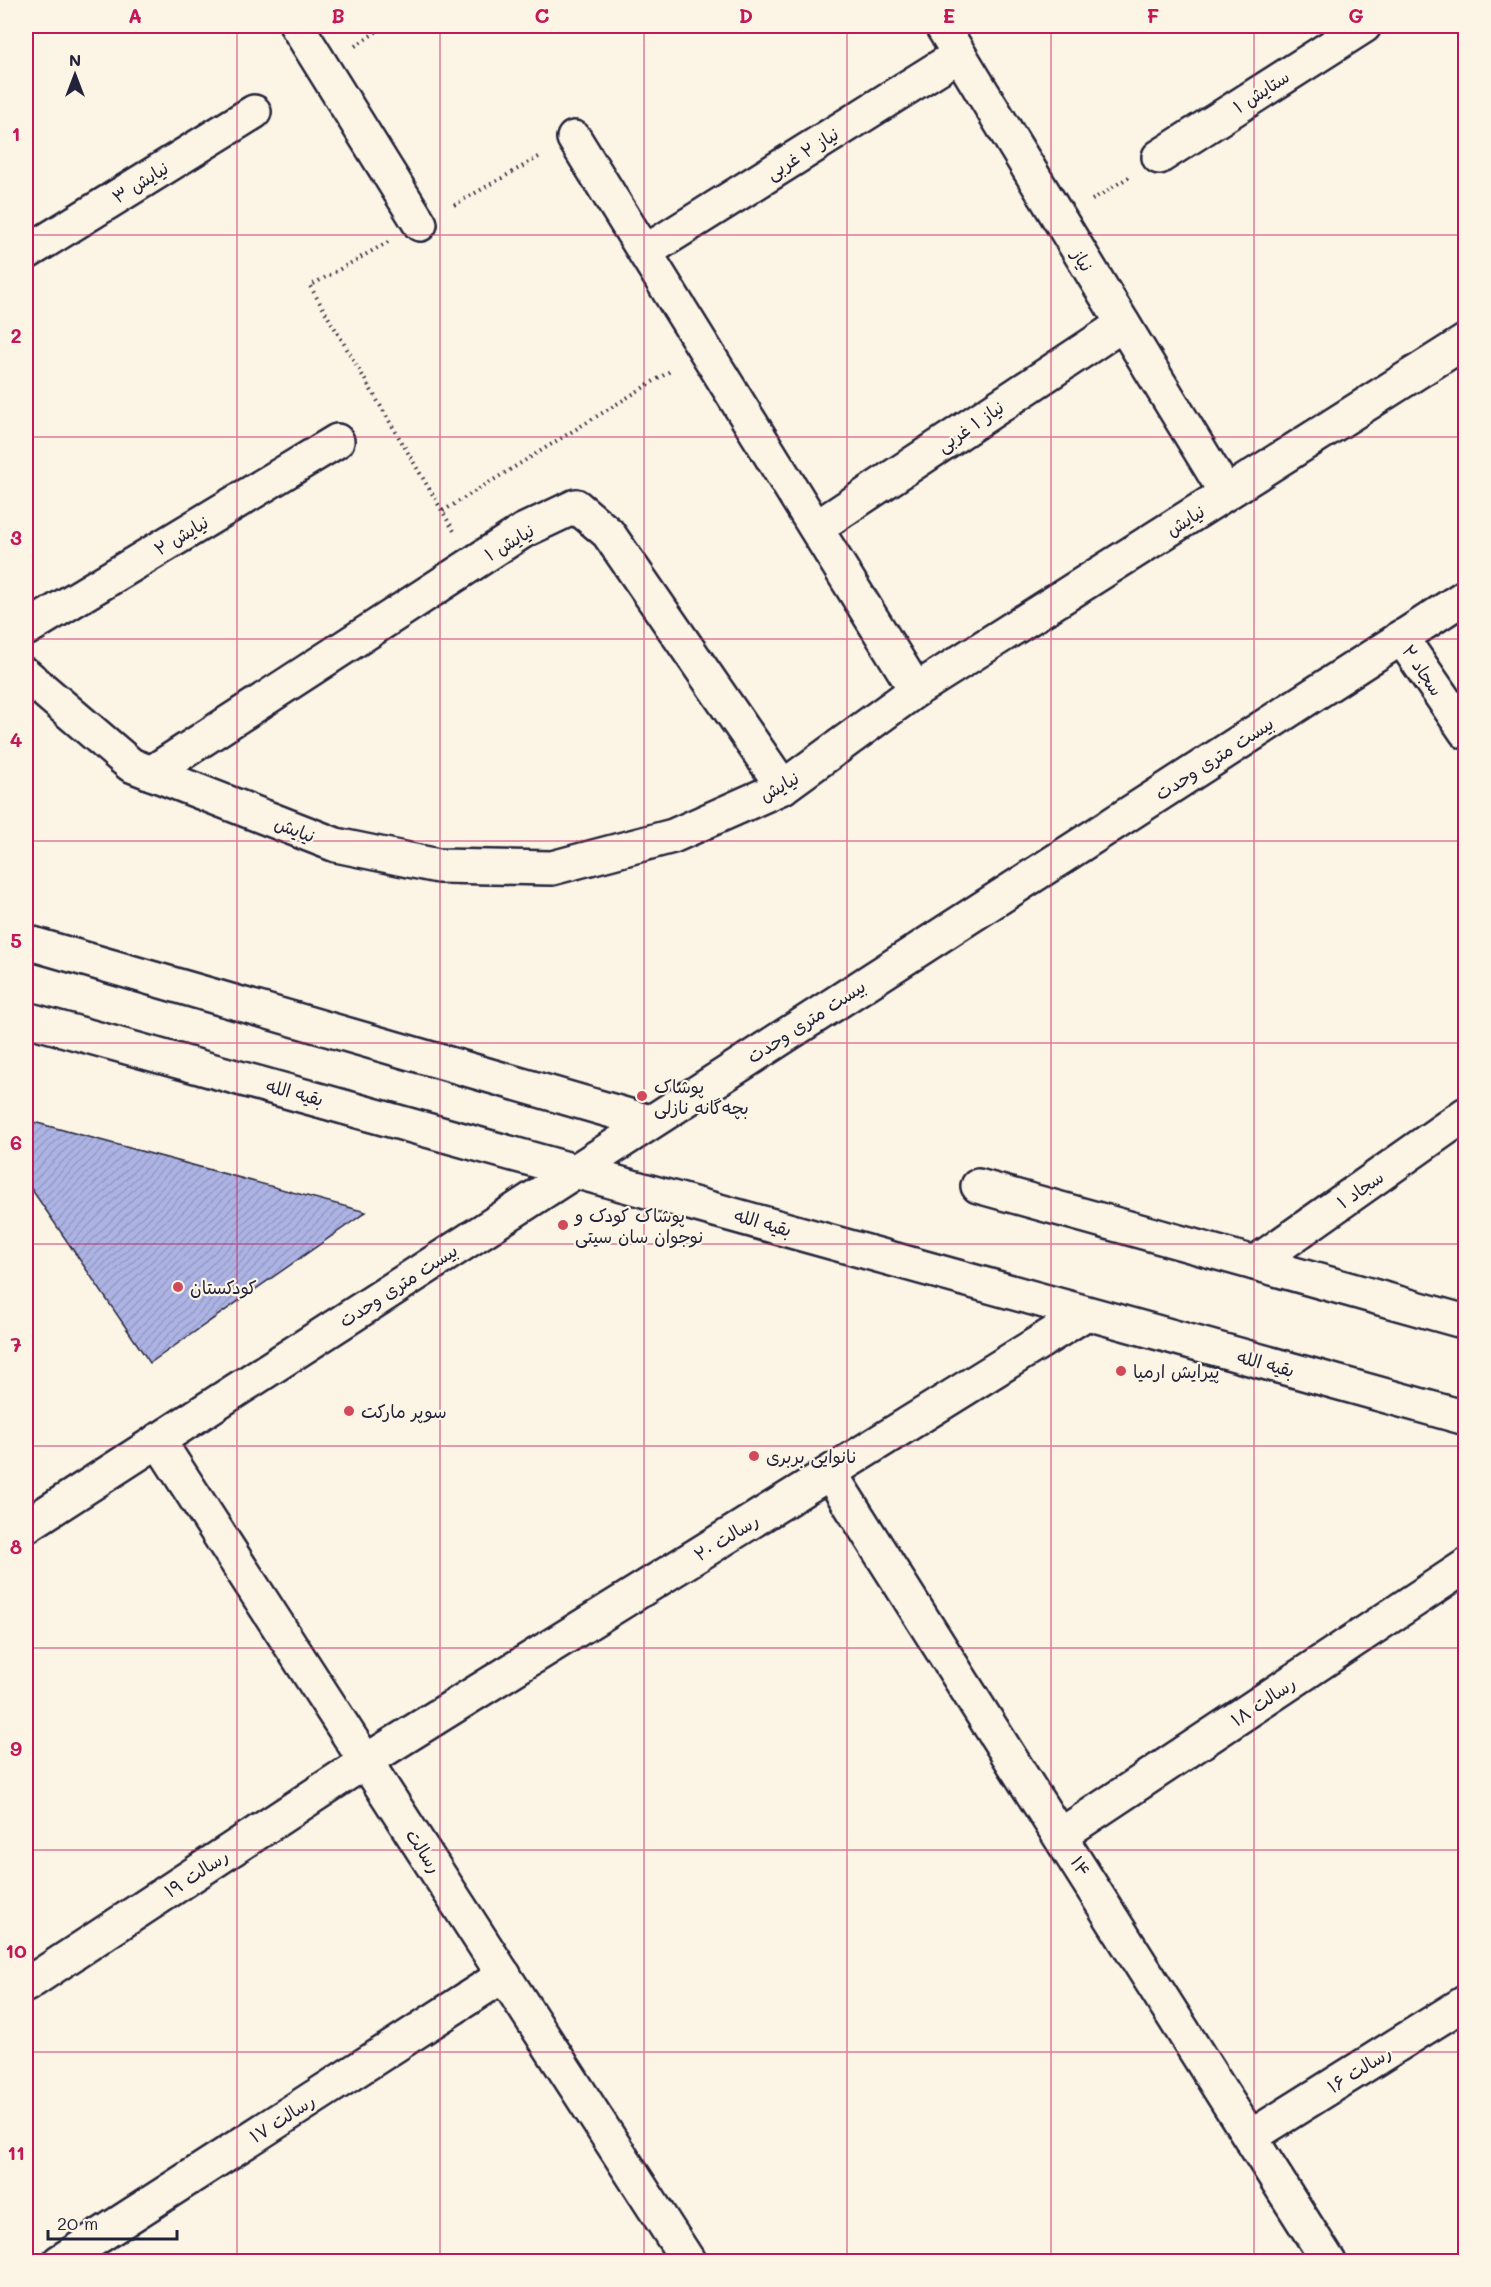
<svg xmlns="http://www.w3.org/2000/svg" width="1491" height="2287" font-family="Mali,'Playpen Sans Arabic',sans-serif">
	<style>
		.building { fill: url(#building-hatch); stroke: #22223b; stroke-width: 1.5 }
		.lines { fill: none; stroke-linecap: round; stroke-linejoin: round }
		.street-casing { stroke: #22223b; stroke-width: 38 }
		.path { stroke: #22223b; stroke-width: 4; stroke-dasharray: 1.5 4.5; stroke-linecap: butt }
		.street { stroke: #fcf5e5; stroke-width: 33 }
		.grid { fill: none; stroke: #c2185b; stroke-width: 1.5; stroke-opacity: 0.55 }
		.poi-dot { fill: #d1495b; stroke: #fcf5e5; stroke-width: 2 }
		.labels { text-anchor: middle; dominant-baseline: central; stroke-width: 4.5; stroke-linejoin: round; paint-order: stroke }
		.street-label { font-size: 18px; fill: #22223b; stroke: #fcf5e5 }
		.poi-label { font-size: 18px; fill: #22223b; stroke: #fcf5e5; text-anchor: start }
		.neatline { fill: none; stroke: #c2185b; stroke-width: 2 }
		.grid-label { font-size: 20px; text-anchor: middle; font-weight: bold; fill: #c2185b }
	</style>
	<defs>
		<pattern id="building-hatch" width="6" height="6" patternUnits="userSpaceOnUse" patternTransform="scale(1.5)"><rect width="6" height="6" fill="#adb4e4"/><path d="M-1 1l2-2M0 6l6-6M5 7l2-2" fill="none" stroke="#959ac4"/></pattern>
	</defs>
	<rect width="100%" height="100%" fill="#fcf5e5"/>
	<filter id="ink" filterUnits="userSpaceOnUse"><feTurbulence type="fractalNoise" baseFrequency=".0167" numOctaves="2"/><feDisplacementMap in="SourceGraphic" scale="12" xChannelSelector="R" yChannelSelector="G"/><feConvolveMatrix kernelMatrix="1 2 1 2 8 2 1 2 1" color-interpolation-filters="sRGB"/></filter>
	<g filter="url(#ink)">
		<!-- building -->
		<polygon class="building" points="26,1120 366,1212 150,1363 26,1181"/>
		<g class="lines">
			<defs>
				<g id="street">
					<polyline points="297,26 420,224"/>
					<polyline points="942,26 1226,493"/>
					<polyline points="574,138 916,690"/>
					<polyline points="1159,157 1364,26"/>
					<polyline points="645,252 959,55"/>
					<polyline points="26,253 254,112"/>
					<polyline points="816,528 1123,324"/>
					<polyline points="26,629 337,441"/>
					<polyline points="1401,637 1466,732"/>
					<polyline points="26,675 131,765 336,845 438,866 552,868 673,836 783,787 916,690 1466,341"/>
					<polyline points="151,773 523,531 576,506 608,533 783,787"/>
					<polyline points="26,942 650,1122"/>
					<path d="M 26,1019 C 506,1150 985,1286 1466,1418"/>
					<polyline points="978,1186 1466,1322"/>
					<polyline points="1255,1263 1466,1114"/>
					<polyline points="158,1440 689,2262"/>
					<polyline points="830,1473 1329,2262"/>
					<polyline points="26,1526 1466,596"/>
					<polyline points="1061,1835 1466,1566"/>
					<polyline points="26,1985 366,1761 1085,1314"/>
					<polyline points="1252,2136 1466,2002"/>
					<polyline points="59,2262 504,1975"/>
				</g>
			</defs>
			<!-- street casing -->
			<use href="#street" class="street-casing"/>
			<!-- path -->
			<g class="path">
				<polyline points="355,46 385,26"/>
				<polyline points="1092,200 1129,177"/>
				<polyline points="454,205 539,157"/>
				<polyline points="388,242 310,286 454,531"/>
				<polyline points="443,511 672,370"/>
			</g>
			<!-- street -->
			<use href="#street" class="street"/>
		</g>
	</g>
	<!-- grid -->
	<path class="grid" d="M 237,26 L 237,2262M 440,26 L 440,2262M 644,26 L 644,2262M 847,26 L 847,2262M 1051,26 L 1051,2262M 1254,26 L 1254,2262M 26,235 L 1466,235M 26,437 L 1466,437M 26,639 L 1466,639M 26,841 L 1466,841M 26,1043 L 1466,1043M 26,1244 L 1466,1244M 26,1446 L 1466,1446M 26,1648 L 1466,1648M 26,1850 L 1466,1850M 26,2052 L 1466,2052"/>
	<!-- markers -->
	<g class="poi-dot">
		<circle cx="642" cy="1096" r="6"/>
		<circle cx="563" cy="1225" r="6"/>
		<circle cx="178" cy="1287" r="6"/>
		<circle cx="1121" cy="1371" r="6"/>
		<circle cx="349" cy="1411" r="6"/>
		<circle cx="754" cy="1456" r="6"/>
	</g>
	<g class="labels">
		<!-- street labels -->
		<g class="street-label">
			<text transform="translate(1261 91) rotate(-33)">ستایش ۱</text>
			<text transform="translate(802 153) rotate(-32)">نیاز ۲ غربی</text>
			<text transform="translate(140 182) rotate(-32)">نیایش ۳</text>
			<text transform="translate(1083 260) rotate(58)">نیاز</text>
			<text transform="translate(970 426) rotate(-34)">نیاز ۱ غربی</text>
			<text transform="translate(1185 520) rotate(-32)">نیایش</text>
			<text transform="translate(181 535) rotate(-31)">نیایش ۲</text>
			<text transform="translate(509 542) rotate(-31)">نیایش ۱</text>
			<text transform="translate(1423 670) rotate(56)">سجاد ۲</text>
			<text transform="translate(1214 758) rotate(-33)">بیست متری وحدت</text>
			<text transform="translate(779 786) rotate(-29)">نیایش</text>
			<text transform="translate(295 829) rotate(21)">نیایش</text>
			<text transform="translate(806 1021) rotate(-33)">بیست متری وحدت</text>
			<text transform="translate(295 1092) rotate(15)">بقیه الله</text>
			<text transform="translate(1360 1189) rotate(-35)">سجاد ۱</text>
			<text transform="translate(763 1222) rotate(16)">بقیه الله</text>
			<text transform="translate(398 1285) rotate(-33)">بیست متری وحدت</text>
			<text transform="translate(1266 1363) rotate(15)">بقیه الله</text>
			<text transform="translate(726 1537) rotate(-32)">رسالت ۲۰</text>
			<text transform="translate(1263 1701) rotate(-34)">رسالت ۱۸</text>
			<text transform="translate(424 1851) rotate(57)">رسالت</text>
			<text transform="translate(1081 1866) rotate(58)">۱۴</text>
			<text transform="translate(196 1873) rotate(-33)">رسالت ۱۹</text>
			<text transform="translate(1359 2069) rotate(-32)">رسالت ۱۶</text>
			<text transform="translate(282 2118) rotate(-33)">رسالت ۱۷</text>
		</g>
		<!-- poi labels -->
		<g class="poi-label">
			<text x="654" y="1086">پوشاک<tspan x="654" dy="21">بچه‌گانه نازلی</tspan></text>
			<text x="575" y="1215">پوشاک کودک و<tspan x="575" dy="21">نوجوان سان سیتی</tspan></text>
			<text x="190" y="1287">کودکستان</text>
			<text x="1133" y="1371">پیرایش ارمیا</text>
			<text x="361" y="1411">سوپر مارکت</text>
			<text x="766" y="1456">نانوایی بربری</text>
		</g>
	</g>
	<!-- margin -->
	<rect width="1491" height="2287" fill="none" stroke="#fcf5e5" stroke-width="66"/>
	<!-- north arrow -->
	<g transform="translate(75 75)" stroke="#fcf5e5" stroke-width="4.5" paint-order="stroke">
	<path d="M0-4.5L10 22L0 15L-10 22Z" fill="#22223b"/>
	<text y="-9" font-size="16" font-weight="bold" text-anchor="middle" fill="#22223b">N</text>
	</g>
	<!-- scale -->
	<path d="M48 2230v9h129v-9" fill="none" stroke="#22223b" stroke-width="3"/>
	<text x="57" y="2230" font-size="18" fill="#22223b" stroke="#fcf5e5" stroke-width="4.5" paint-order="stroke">20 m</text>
	<rect x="33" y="33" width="1425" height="2221" class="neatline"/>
	<g class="grid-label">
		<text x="135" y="23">A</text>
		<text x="338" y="23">B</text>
		<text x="542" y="23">C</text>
		<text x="746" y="23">D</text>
		<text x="949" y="23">E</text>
		<text x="1153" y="23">F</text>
		<text x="1356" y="23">G</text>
		<text x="16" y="141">1</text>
		<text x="16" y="343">2</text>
		<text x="16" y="545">3</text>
		<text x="16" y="747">4</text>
		<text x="16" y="948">5</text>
		<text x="16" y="1150">6</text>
		<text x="16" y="1352">7</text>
		<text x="16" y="1554">8</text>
		<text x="16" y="1756">9</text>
		<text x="16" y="1958">10</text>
		<text x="16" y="2160">11</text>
	</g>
</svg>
